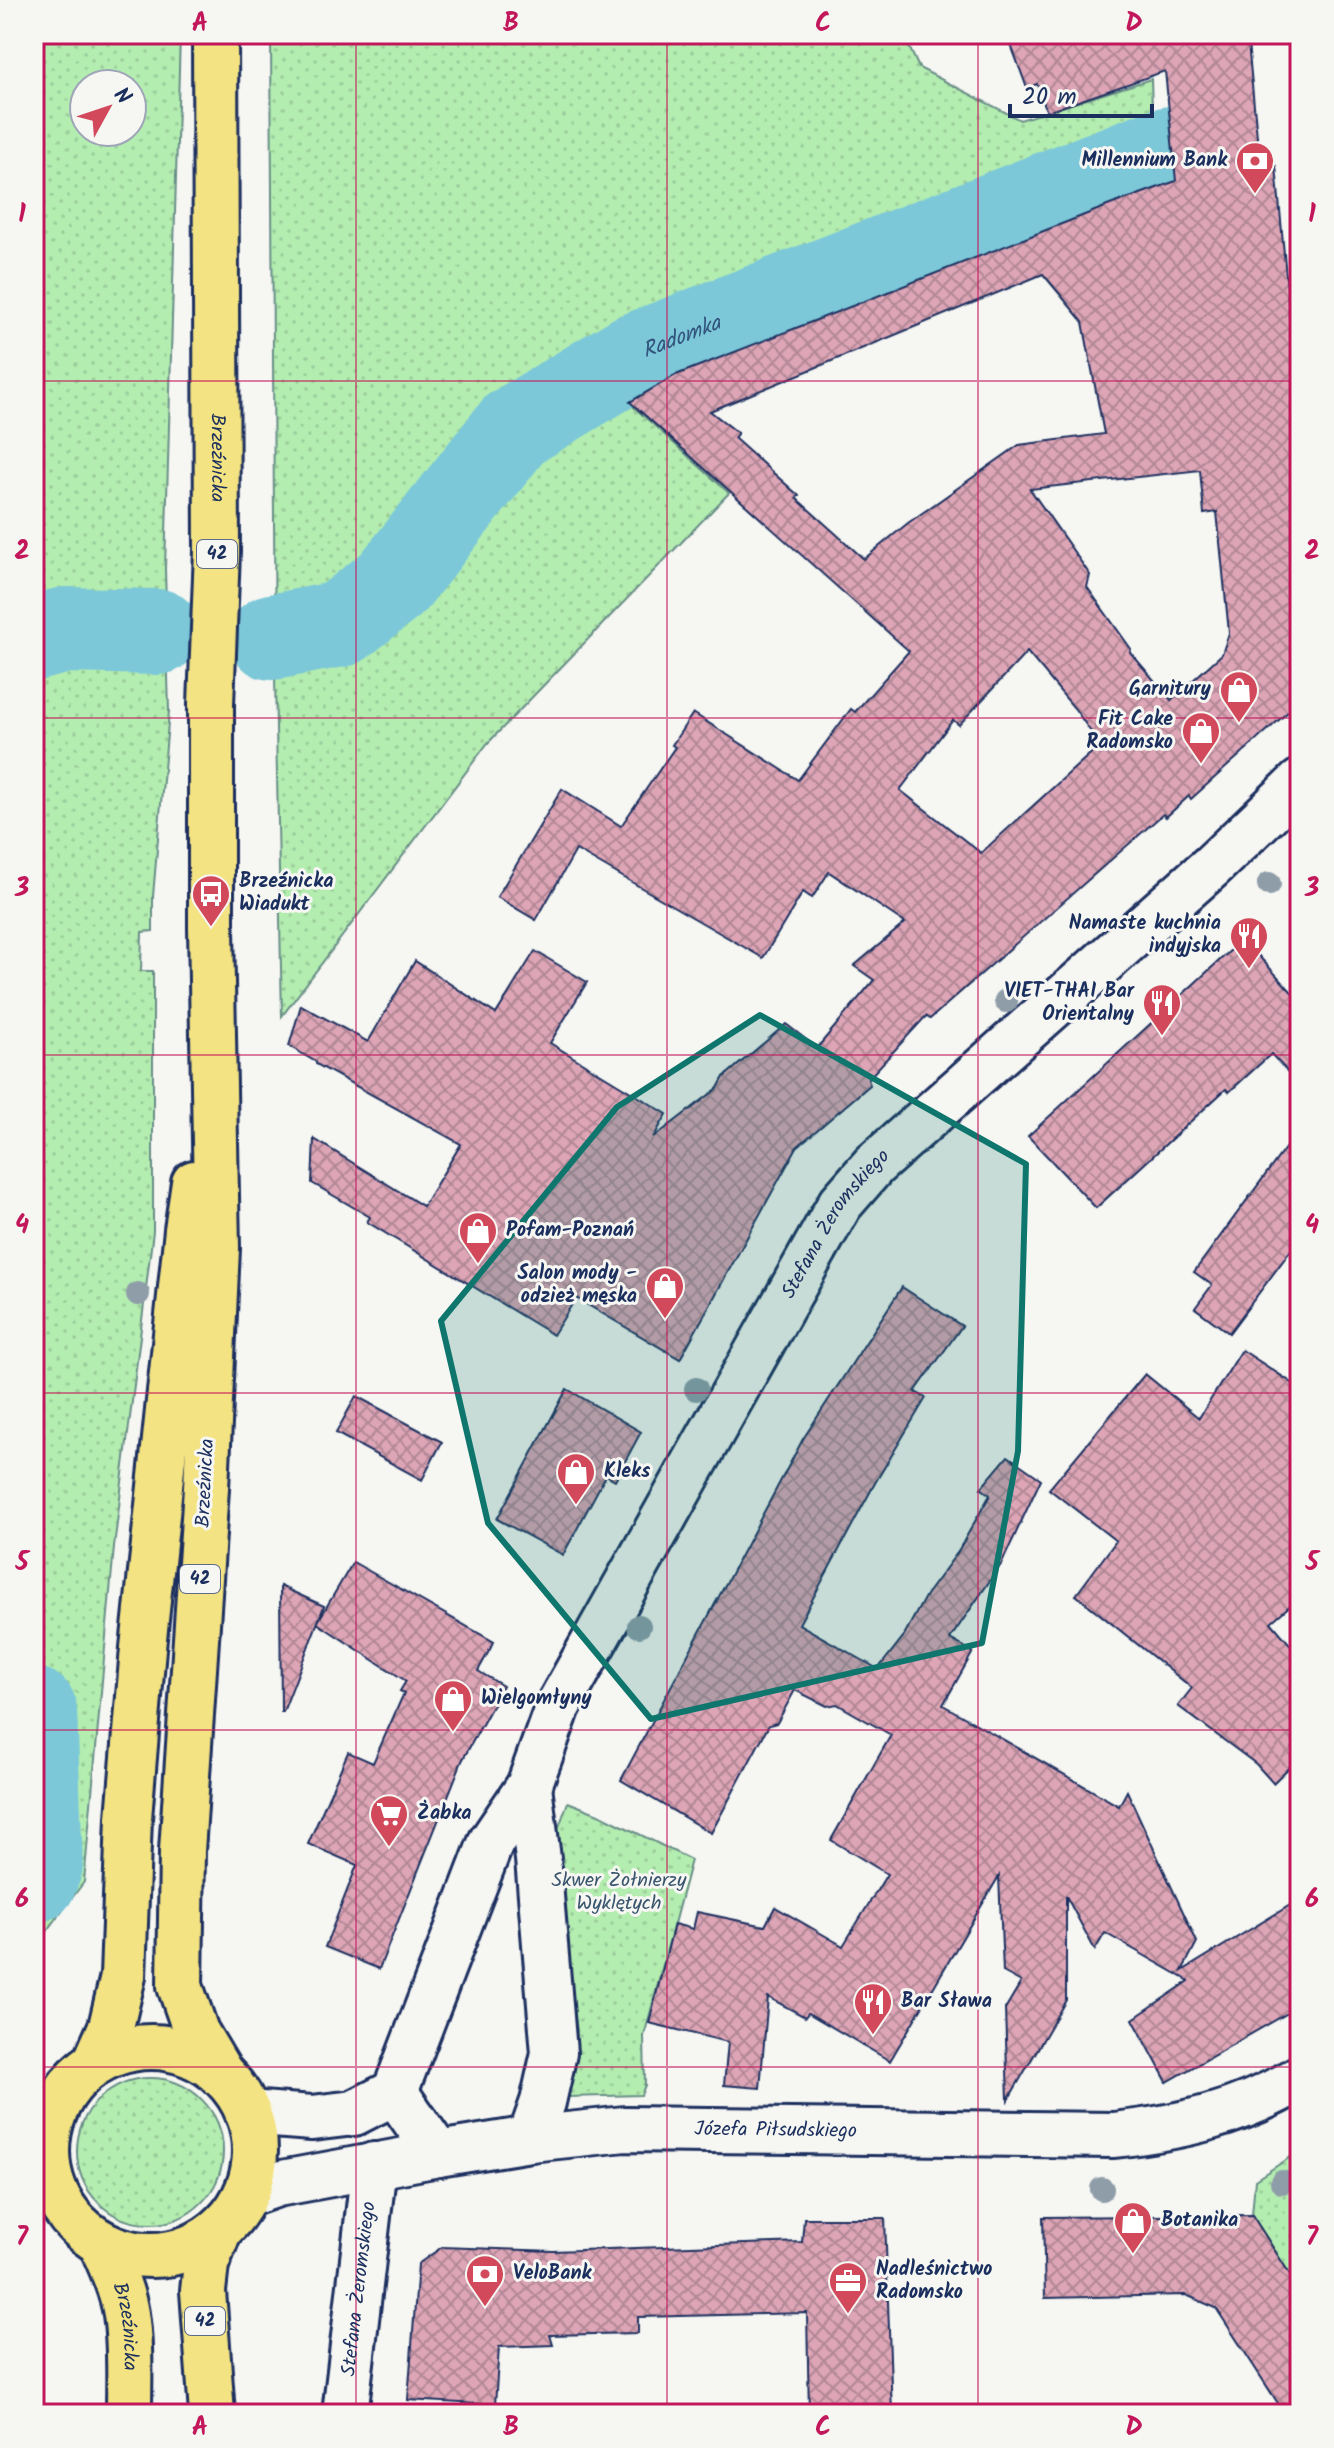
<svg xmlns="http://www.w3.org/2000/svg" width="1334" height="2448" font-family="Kalam,sans-serif">
	<style>
		.grass { fill: url(#grass-dots); stroke: #688e87; stroke-width: 2; fill-rule: evenodd }
		.lines { fill: none; stroke-linecap: round; stroke-linejoin: round }
		.river { stroke: #7bc8d9; stroke-width: 86 }
		.building { fill: url(#building-cross-hatch); stroke: #1b2f5e; stroke-width: 2; fill-rule: evenodd }
		.minor-casing { stroke: #1b2f5e; stroke-width: 50 }
		.major-casing { stroke: #1b2f5e; stroke-width: 50 }
		.minor { stroke: #f6f6f2; stroke-width: 44 }
		.major { stroke: #f4e382; stroke-width: 44 }
		.tree { fill: #8f9da9 }
		.marked { fill: #0f766e; fill-opacity: 0.2; stroke: #0f766e; stroke-width: 6; stroke-linejoin: round }
		.grid { fill: none; stroke: #c2185b; stroke-width: 2; stroke-opacity: 0.55 }
		.labels { text-anchor: middle; dominant-baseline: central; stroke-width: 6; stroke-linejoin: round; paint-order: stroke }
		.shield { fill: #f6f6f2; stroke: #5d6b8a; stroke-width: 2 }
		.shield-label { font-size: 18px; font-weight: bold; fill: #1b2f5e }
		.poi-label { font-size: 20px; font-weight: bold; fill: #1b2f5e; stroke: #f6f6f2; text-anchor: start }
		.street-label { font-size: 20px; fill: #1b2f5e; stroke: #f6f6f2 }
		.park-label { font-size: 20px; fill: #3a556e; stroke: #f6f6f2 }
		.water-label { font-size: 22px; font-style: italic; fill: #33557d; stroke: #f6f6f2 }
		.neatline { fill: none; stroke: #c2185b; stroke-width: 3 }
		.grid-label { font-size: 26px; text-anchor: middle; font-weight: bold; fill: #c2185b }
	</style>
	<defs>
		<pattern id="grass-dots" width="8" height="8" patternUnits="userSpaceOnUse" patternTransform="scale(2)"><rect width="8" height="8" fill="#b4edb0"/><path d="M2 2h.1M6 6h.1" fill="none" stroke="#9acc9a" stroke-width="1.8" stroke-linecap="round"/></pattern>
		<pattern id="building-cross-hatch" width="8" height="8" patternUnits="userSpaceOnUse" patternTransform="scale(2)"><rect width="8" height="8" fill="#dda5b5"/><path d="M0 0l8 8M0 8l8-8" fill="none" stroke="#b28796"/></pattern>
	</defs>
	<rect width="100%" height="100%" fill="#f6f6f2"/>
	<filter id="ink" filterUnits="userSpaceOnUse"><feTurbulence type="fractalNoise" baseFrequency=".0125" numOctaves="2"/><feDisplacementMap in="SourceGraphic" scale="16" xChannelSelector="R" yChannelSelector="G"/><feConvolveMatrix kernelMatrix="1 2 1 2 8 2 1 2 1" color-interpolation-filters="sRGB"/></filter>
	<g filter="url(#ink)">
		<!-- grass -->
		<g class="grass">
			<path d="M 34,34 L 180,34 L 165,569 L 169,711 L 153,896 L 153,931 L 142,932 L 141,971 L 153,971 L 153,1231 L 114,1547 L 84,1882 L 34,1949 ZM 132,84 L 132,132 L 84,132 L 84,84 Z"/>
			<polygon points="271,34 903,34 919,68 1020,120 1151,79 1154,171 614,389 729,493 487,744 282,1016 275,679"/>
			<polygon points="568,1802 601,1815 691,1860 644,2036 645,2085 641,2095 568,2097 574,2069 577,2031 552,1846"/>
			<circle cx="150" cy="2151" r="73"/>
			<polygon points="1300,2151 1300,2290 1252,2215 1255,2180"/>
		</g>
		<g class="lines">
			<!-- river -->
			<g class="river">
				<path id="s1" d="M 272,637 L 341,624 L 392,584 L 515,428 L 634,356 L 1157,152 L 1171,149"/>
				<polyline points="34,638 66,630 158,632"/>
				<polyline points="34,1710 40,1865 34,1880"/>
			</g>
		</g>
		<!-- building -->
		<g class="building">
			<path d="M 1007,34 L 1254,34 L 1255,40 L 1248,43 L 1260,168 L 1276,166 L 1300,430 L 1300,701 L 1191,799 L 1189,796 L 1166,817 L 1163,814 L 930,1019 L 926,1016 L 868,1079 L 870,1085 L 797,1147 L 680,1359 L 576,1298 L 553,1335 L 367,1222 L 370,1217 L 312,1183 L 314,1139 L 423,1206 L 461,1144 L 316,1064 L 316,1062 L 289,1046 L 301,1005 L 368,1042 L 415,961 L 496,1014 L 535,951 L 587,982 L 550,1043 L 667,1114 L 653,1138 L 718,1088 L 724,1077 L 786,1024 L 817,1048 L 874,980 L 854,966 L 905,923 L 829,872 L 812,898 L 803,892 L 763,958 L 576,850 L 536,920 L 497,897 L 562,789 L 621,826 L 675,747 L 672,745 L 693,713 L 798,780 L 851,709 L 855,712 L 909,651 L 630,402 L 676,375 L 1110,205 L 1176,181 L 1165,71 L 1047,112 L 1037,84 L 1027,88 ZM 1043,274 L 1083,322 L 1104,434 L 1019,445 L 908,523 L 864,559 L 796,498 L 799,496 L 734,438 L 738,433 L 710,411 ZM 1200,470 L 1204,514 L 1217,512 L 1229,633 L 1222,654 L 1171,700 L 1130,652 L 1131,649 L 1087,587 L 1090,575 L 1030,489 ZM 1027,652 L 1075,709 L 1100,745 L 981,853 L 900,790 L 953,720 L 959,725 Z"/>
			<polygon points="1243,939 1300,1001 1300,1085 1271,1054 1229,1092 1226,1089 1096,1208 1028,1136"/>
			<polygon points="1300,1128 1300,1238 1229,1333 1195,1308 1212,1285 1194,1272"/>
			<polygon points="902,1287 962,1326 915,1392 926,1398 875,1483 799,1624 878,1669 903,1637 926,1595 957,1553 990,1495 981,1488 1008,1456 1041,1479 1002,1563 950,1639 973,1652 943,1705 1119,1806 1127,1791 1197,1942 1182,1971 1300,1899 1300,2006 1167,2082 1133,2019 1189,1981 1105,1933 1095,1950 1066,1896 1066,2000 1008,2100 1005,2009 1021,1982 1003,1972 999,1876 890,2061 808,2013 805,2017 768,1997 760,2088 724,2085 728,2042 649,2023 674,1924 693,1929 697,1912 765,1926 775,1907 843,1946 887,1874 831,1840 891,1735 837,1704 827,1706 795,1690 777,1723 769,1725 711,1833 621,1780 803,1439"/>
			<polygon points="1242,1350 1300,1388 1300,1597 1271,1622 1300,1656 1300,1757 1273,1783 1256,1764 1178,1706 1192,1688 1076,1595 1116,1541 1049,1489 1145,1374 1199,1418"/>
			<polygon points="567,1389 641,1432 615,1480 606,1475 563,1555 497,1519"/>
			<polygon points="356,1396 442,1442 422,1480 336,1433"/>
			<polygon points="353,1562 494,1642 478,1671 503,1686 462,1761 379,1969 325,1947 357,1865 308,1844 348,1752 373,1763 404,1693 400,1691 406,1681 317,1623"/>
			<polygon points="280,1586 324,1606 283,1712 281,1712"/>
			<polygon points="1252,2215 1300,2290 1300,2414 1285,2414 1216,2308 1186,2295 1045,2298 1043,2217"/>
			<polygon points="804,2218 885,2218 892,2414 809,2414 807,2313 638,2317 638,2333 550,2335 553,2345 499,2347 495,2405 408,2400 418,2264 442,2247 553,2251 802,2242"/>
		</g>
		<g class="lines">
			<defs>
				<g id="minor">
					<polyline points="529,1786 538,1859 554,2053 543,2102 530,2139"/>
					<polyline points="395,2092 438,2154"/>
					<path id="s2" d="M 248,2113 L 312,2118 L 354,2113 L 395,2092 L 491,1842 L 529,1786 L 558,1706 L 840,1204 L 874,1165 L 1212,866 L 1300,782"/>
					<polyline points="34,2114 54,2111"/>
					<polyline points="34,2186 54,2189"/>
					<path id="s3" d="M 246,2195 L 277,2184 L 438,2154 L 530,2139 L 625,2129 L 1114,2135 C 1183,2127 1240,2114 1300,2078"/>
					<path id="s4" d="M 345,2414 L 374,2165"/>
				</g>
				<g id="major">
					<path id="s5" d="M 215,34 L 217,551 L 211,704 L 211,928 L 217,1248 L 206,1488 L 182,1851 L 180,1986 L 196,2032 L 221,2074"/>
					<circle cx="151" cy="2151" r="104"/>
					<polyline points="95,2063 111,2027 123,1976 129,1818 143,1648 187,1230 194,1183"/>
					<path id="s6" d="M 101,2243 C 111,2266 122,2289 126,2314 C 131,2347 129,2381 129,2414"/>
					<polyline points="212,2414 203,2291 206,2264 219,2231"/>
				</g>
			</defs>
			<!-- minor casing -->
			<use href="#minor" class="minor-casing"/>
			<!-- major casing -->
			<use href="#major" class="major-casing"/>
			<!-- minor -->
			<use href="#minor" class="minor"/>
			<!-- major -->
			<use href="#major" class="major"/>
		</g>
		<!-- trees -->
		<g class="tree">
			<circle cx="1269" cy="884" r="12"/>
			<circle cx="1006" cy="1001" r="12"/>
			<circle cx="138" cy="1294" r="12"/>
			<circle cx="696" cy="1389" r="12"/>
			<circle cx="639" cy="1626" r="12"/>
			<circle cx="1282" cy="2182" r="12"/>
			<circle cx="1102" cy="2189" r="12"/>
		</g>
	</g>
	<!-- marked area -->
	<path class="marked" d="M 760,1015 L 1026,1164 L 1018,1451 L 982,1643 L 651,1719 L 488,1523 L 441,1321 L 617,1107 Z"/>
	<!-- grid -->
	<path class="grid" d="M 356,34 L 356,2414M 667,34 L 667,2414M 978,34 L 978,2414M 34,381 L 1300,381M 34,718 L 1300,718M 34,1055 L 1300,1055M 34,1393 L 1300,1393M 34,1730 L 1300,1730M 34,2067 L 1300,2067"/>
	<!-- icons -->
	<defs>
		<symbol id="bank-pin" viewBox="-11 -11 22 30"><path d="M0 17L-7.5 6A9.5 9.5 0 1 1 7.5 6Z" fill="#d1495b" stroke="#f6f6f2"/><path d="M-6-4H6V4H-6ZM0-2.3a2.3 2.3 0 1 0 0 4.6a2.3 2.3 0 1 0 0-4.6Z" fill="#fff"/></symbol>
		<symbol id="shop-pin" viewBox="-11 -11 22 30"><path d="M0 17L-7.5 6A9.5 9.5 0 1 1 7.5 6Z" fill="#d1495b" stroke="#f6f6f2"/><path d="M-5-2.5h2.3a2.7 3.5 0 0 1 5.4 0H5L5.5 6h-11ZM-1.5-2.5h3a1.5 2.3 0 0 0-3 0Z" fill="#fff"/></symbol>
		<symbol id="bus-pin" viewBox="-11 -11 22 30"><path d="M0 17L-7.5 6A9.5 9.5 0 1 1 7.5 6Z" fill="#d1495b" stroke="#f6f6f2"/><path d="M-5-6H5V4H4V6H2V4H-2V6H-4V4H-5ZM-3.5-4V0h7V-4ZM-3.5 1.2v1.5H-2V1.2ZM2 1.2v1.5H3.5V1.2Z" fill="#fff"/></symbol>
		<symbol id="restaurant-pin" viewBox="-11 -11 22 30"><path d="M0 17L-7.5 6A9.5 9.5 0 1 1 7.5 6Z" fill="#d1495b" stroke="#f6f6f2"/><path d="M-5-6h1v4h1v-4h1v4h1v-4h1v5L-1.5 .5V6h-2V.5L-5-1ZM5-6V6H3V1.5H1.5Q1.5-4 5-6Z" fill="#fff"/></symbol>
		<symbol id="supermarket-pin" viewBox="-11 -11 22 30"><path d="M0 17L-7.5 6A9.5 9.5 0 1 1 7.5 6Z" fill="#d1495b" stroke="#f6f6f2"/><path d="M-6-5.5h2.5l.6 2H6L4.5 2H-2.5L-4.4-4H-6ZM-1.5 3.2a1.3 1.3 0 1 0 .1 0ZM3 3.2a1.3 1.3 0 1 0 .1 0Z" fill="#fff"/></symbol>
		<symbol id="office-pin" viewBox="-11 -11 22 30"><path d="M0 17L-7.5 6A9.5 9.5 0 1 1 7.5 6Z" fill="#d1495b" stroke="#f6f6f2"/><path d="M-6-3h4V-5.5h4V-3h4V5H-6ZM-1-4.5V-3h2v-1.5ZM-6 0V1H6V0Z" fill="#fff"/></symbol>
	</defs>
	<g fill-rule="evenodd">
		<use href="#bank-pin" x="1233" y="139" width="44" height="60"/>
		<use href="#shop-pin" x="1217" y="668" width="44" height="60"/>
		<use href="#shop-pin" x="1179" y="709" width="44" height="60"/>
		<use href="#bus-pin" x="189" y="872" width="44" height="60"/>
		<use href="#restaurant-pin" x="1227" y="914" width="44" height="60"/>
		<use href="#restaurant-pin" x="1140" y="981" width="44" height="60"/>
		<use href="#shop-pin" x="456" y="1209" width="44" height="60"/>
		<use href="#shop-pin" x="643" y="1264" width="44" height="60"/>
		<use href="#shop-pin" x="554" y="1450" width="44" height="60"/>
		<use href="#shop-pin" x="431" y="1677" width="44" height="60"/>
		<use href="#supermarket-pin" x="367" y="1792" width="44" height="60"/>
		<use href="#restaurant-pin" x="851" y="1980" width="44" height="60"/>
		<use href="#shop-pin" x="1111" y="2199" width="44" height="60"/>
		<use href="#bank-pin" x="463" y="2252" width="44" height="60"/>
		<use href="#office-pin" x="826" y="2259" width="44" height="60"/>
	</g>
	<g class="labels">
		<!-- shield labels -->
		<g class="shield">
			<rect x="197" y="540" width="40" height="28" rx="6"/>
			<rect x="180" y="1565" width="40" height="28" rx="6"/>
			<rect x="185" y="2307" width="40" height="28" rx="6"/>
		</g>
		<g class="shield-label">
			<text x="217" y="554">42</text>
			<text x="200" y="1579">42</text>
			<text x="205" y="2321">42</text>
		</g>
		<!-- poi labels -->
		<g class="poi-label">
			<text x="1227" y="161" text-anchor="end">Millennium Bank</text>
			<text x="1211" y="690" text-anchor="end">Garnitury</text>
			<text x="1173" y="720" text-anchor="end">Fit Cake<tspan x="1173" dy="23">Radomsko</tspan></text>
			<text x="239" y="882">Brzeźnicka<tspan x="239" dy="23">Wiadukt</tspan></text>
			<text x="1221" y="924" text-anchor="end">Namaste kuchnia<tspan x="1221" dy="23">indyjska</tspan></text>
			<text x="1134" y="992" text-anchor="end">VIET-THAI Bar<tspan x="1134" dy="23">Orientalny</tspan></text>
			<text x="506" y="1231">Pofam-Poznań</text>
			<text x="637" y="1274" text-anchor="end">Salon mody -<tspan x="637" dy="23">odzież męska</tspan></text>
			<text x="604" y="1472">Kleks</text>
			<text x="481" y="1699">Wielgomłyny</text>
			<text x="417" y="1814">Żabka</text>
			<text x="901" y="2002">Bar Sława</text>
			<text x="1161" y="2221">Botanika</text>
			<text x="876" y="2270">Nadleśnictwo<tspan x="876" dy="23">Radomsko</tspan></text>
			<text x="513" y="2274">VeloBank</text>
		</g>
		<!-- street labels -->
		<g class="street-label">
			<text stroke="none"><textPath href="#s5" startOffset="424">Brzeźnicka</textPath></text>
			<text stroke="none"><textPath href="#s2" startOffset="1130">Stefana Żeromskiego</textPath></text>
			<text transform="translate(206 1483) rotate(-87)">Brzeźnicka</text>
			<text stroke="none"><textPath href="#s3" startOffset="536">Józefa Piłsudskiego</textPath></text>
			<text stroke="none"><textPath href="#s4" startOffset="126">Stefana Żeromskiego</textPath></text>
			<text stroke="none"><textPath href="#s6" startOffset="88">Brzeźnicka</textPath></text>
		</g>
		<!-- park labels -->
		<g class="park-label">
			<text x="619" y="1881">Skwer Żołnierzy<tspan x="619" dy="23">Wyklętych</tspan></text>
		</g>
		<!-- water labels -->
		<g class="water-label">
			<text stroke="none"><textPath href="#s1" startOffset="524">Radomka</textPath></text>
		</g>
	</g>
	<!-- margin -->
	<rect width="1334" height="2448" fill="none" stroke="#f6f6f2" stroke-width="88"/>
	<!-- north arrow -->
	<g transform="translate(108 108) rotate(50)"><circle r="38" fill="#f6f6f2" stroke="#9ea6b7" stroke-width="2"/>
	<path d="M0-6L14 30L0 20L-14 30Z" fill="#d1495b"/>
	<text y="-12" font-size="22" font-weight="bold" text-anchor="middle" fill="#1b2f5e">N</text>
	</g>
	<!-- scale -->
	<path d="M1010 104v12h142v-12" fill="none" stroke="#1b2f5e" stroke-width="4"/>
	<text x="1022" y="104" font-size="24" fill="#1b2f5e" stroke="#f6f6f2" stroke-width="6" paint-order="stroke">20 m</text>
	<rect x="44" y="44" width="1246" height="2360" class="neatline"/>
	<g class="grid-label">
		<text x="200" y="31">A</text>
		<text x="511" y="31">B</text>
		<text x="823" y="31">C</text>
		<text x="1134" y="31">D</text>
		<text x="22" y="222">1</text>
		<text x="1312" y="222">1</text>
		<text x="22" y="559">2</text>
		<text x="1312" y="559">2</text>
		<text x="22" y="896">3</text>
		<text x="1312" y="896">3</text>
		<text x="22" y="1233">4</text>
		<text x="1312" y="1233">4</text>
		<text x="22" y="1570">5</text>
		<text x="1312" y="1570">5</text>
		<text x="22" y="1907">6</text>
		<text x="1312" y="1907">6</text>
		<text x="22" y="2245">7</text>
		<text x="1312" y="2245">7</text>
		<text x="200" y="2435">A</text>
		<text x="511" y="2435">B</text>
		<text x="823" y="2435">C</text>
		<text x="1134" y="2435">D</text>
	</g>
</svg>
